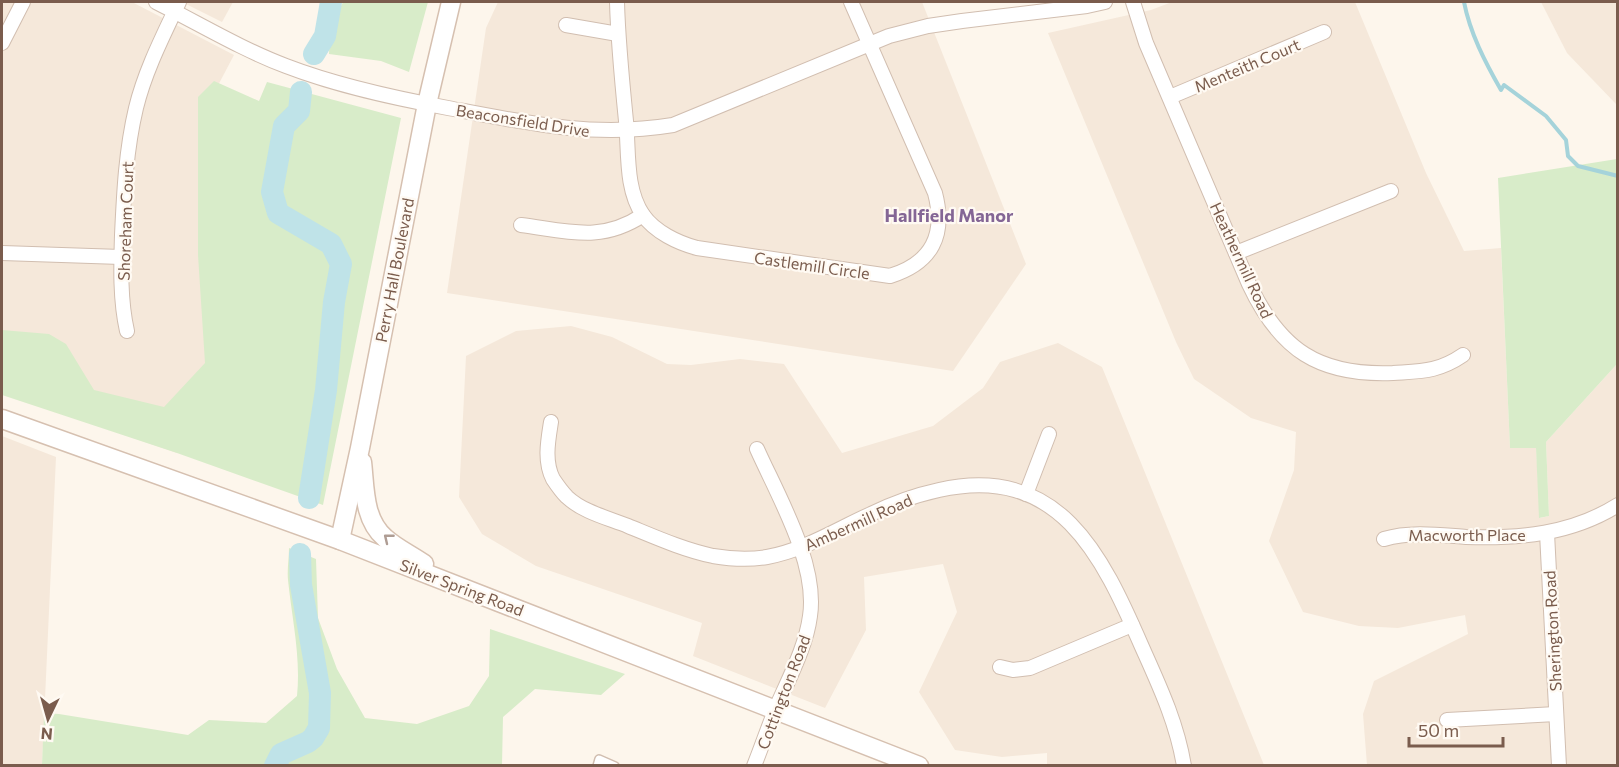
<svg xmlns="http://www.w3.org/2000/svg" width="1619" height="767" font-family="Commissioner,sans-serif">
	<style>
		.residential { fill: #f5e8da }
		.green { fill: #d8ecc9 }
		.lines { fill: none; stroke-linecap: round; stroke-linejoin: round }
		.stream { stroke: #a5d3da; stroke-width: 4 }
		.river { stroke: #bfe3e8; stroke-width: 22 }
		.service-casing { stroke: #d1beb0; stroke-width: 10 }
		.minor-casing { stroke: #d1beb0; stroke-width: 16 }
		.secondary-casing { stroke: #d6c0b0; stroke-width: 21 }
		.service { stroke: #fff; stroke-width: 7 }
		.minor { stroke: #fff; stroke-width: 14 }
		.secondary { stroke: #fff; stroke-width: 18 }
		.oneway { stroke: #af9d94 }
		.labels { text-anchor: middle; dominant-baseline: central; stroke-width: 4.5; stroke-linejoin: round; paint-order: stroke }
		.street-label { font-size: 16px; fill: #7a5c4d; stroke: #fffaf3 }
		.neighbourhood-label { font-size: 18px; font-weight: bold; fill: #846695; stroke: #fffaf3 }
	</style>
	<rect width="100%" height="100%" fill="#fdf6ec"/>
	<!-- residential -->
	<g class="residential">
		<polygon points="2,2 132,2 234,55 205,110 218,375 177,453 2,393"/>
		<polygon points="182,2 233,2 222,22"/>
		<polygon points="498,2 922,2 1026,264 953,371 447,293 486,28"/>
		<polygon points="1172,2 1355,2 1426,173 1464,251 1501,248 1510,448 1536,447 1540,518 1549,516 1546,442 1617,364 1617,765 1367,765 1363,714 1374,681 1468,634 1465,615 1398,628 1359,626 1303,612 1269,541 1294,470 1296,432 1251,418 1194,379 1176,342 1048,33 1151,10"/>
		<polygon points="1541,2 1617,2 1617,105 1567,53"/>
		<polygon points="571,326 612,337 667,364 691,365 740,359 784,364 842,453 933,426 983,388 1000,362 1058,343 1102,367 1264,765 1047,766 1047,753 1002,757 955,750 919,692 957,612 943,564 864,577 866,630 825,708 693,656 702,623 536,566 482,534 459,497 466,356 516,331"/>
		<polygon points="2,436 56,457 42,765 2,765"/>
	</g>
	<!-- green -->
	<g class="green">
		<polygon points="343,2 428,2 409,72 381,61 329,54 330,29"/>
		<polygon points="214,81 259,101 267,82 401,118 323,505 177,453 2,395 2,330 49,334 66,344 94,390 164,407 205,363 198,255 198,97"/>
		<polygon points="1617,159 1617,364 1546,442 1549,516 1539,518 1536,448 1510,448 1498,178"/>
		<path d="M 289,548 L 316,559 L 318,618 L 337,669 L 365,718 L 417,724 L 469,706 L 489,676 L 490,629 L 625,674 L 601,695 L 535,689 L 503,717 L 502,765 L 42,765 L 44,713 L 59,714 L 188,735 L 209,720 L 266,723 L 297,696 C 301,657 292,619 288,580 C 287,570 289,558 289,548 Z"/>
	</g>
	<g class="lines">
		<!-- stream -->
		<path class="stream" d="M 1464,2 C 1470,33 1485,62 1501,90 L 1504,85 L 1546,116 L 1566,140 L 1568,156 L 1578,166 L 1618,176"/>
		<!-- river -->
		<g class="river">
			<polyline points="314,54 325,36 331,2"/>
			<polyline points="301,92 299,111 284,126 272,192 278,213 331,244 341,264 334,302 326,390 309,498"/>
			<polyline points="275,766 281,754 308,742 313,738 319,728 320,693 301,585 300,554"/>
		</g>
		<defs>
			<polyline id="service" points="597,766 599,759 615,766"/>
			<g id="minor">
				<path d="M 156,2 C 198,23 241,49 286,66 C 338,86 394,98 448,108 C 526,123 594,138 673,125 L 889,36 L 928,26 L 962,21 L 1087,6 L 1105,2"/>
				<path d="M 617,2 C 618,41 622,81 626,121 C 629,151 625,189 643,215 C 655,232 678,243 697,248 L 890,276 C 932,263 946,235 935,193 L 851,2"/>
				<path d="M 1133,2 L 1146,43 L 1249,284 C 1280,350 1319,376 1393,373 C 1422,371 1438,372 1463,355"/>
				<polyline points="566,25 618,34"/>
				<polyline points="2,43 23,2"/>
				<polyline points="1170,97 1324,32"/>
				<path d="M 521,225 C 568,231 601,243 643,215"/>
				<polyline points="2,253 121,257"/>
				<polyline points="1236,253 1391,191"/>
				<path d="M 127,331 C 120,300 121,267 122,235 C 124,192 126,150 136,108 C 145,71 163,36 179,2"/>
				<path d="M 551,422 C 548,441 544,461 553,479 C 557,485 562,492 567,497 C 583,512 608,518 628,526 C 655,537 684,550 713,556 C 731,559 749,560 767,557 C 805,550 837,529 871,514 C 893,503 916,495 939,490 C 1059,463 1102,555 1142,647 C 1159,685 1177,723 1184,766"/>
				<polyline points="1026,494 1049,434"/>
				<polyline points="1547,533 1559,766"/>
				<path d="M 1384,539 C 1411,531 1439,535 1466,537 C 1519,539 1572,534 1618,505"/>
				<polyline points="1000,667 1013,670 1030,668 1132,625"/>
				<polyline points="1447,720 1556,714"/>
				<path d="M 754,766 C 762,746 769,725 777,706 C 789,678 806,647 810,616 C 818,564 778,496 757,449"/>
			</g>
			<g id="secondary">
				<polyline points="2,419 340,540 919,766"/>
				<path d="M 362,462 C 365,487 363,519 385,538 C 396,548 411,555 424,564"/>
				<polyline points="340,540 360,448 427,104 451,2"/>
			</g>
		</defs>
		<!-- service casing -->
		<use href="#service" class="service-casing"/>
		<!-- minor casing -->
		<use href="#minor" class="minor-casing"/>
		<!-- secondary casing -->
		<use href="#secondary" class="secondary-casing"/>
		<!-- service -->
		<use href="#service" class="service"/>
		<!-- minor -->
		<use href="#minor" class="minor"/>
		<!-- secondary -->
		<use href="#secondary" class="secondary"/>
	</g>
	<!-- one-way arrows -->
	<defs><path id="oneway-chevron" d="M-2-3.5L2.5 0L-2 3.5" fill="none" stroke-width="1.6" stroke-linecap="round" stroke-linejoin="round" transform="scale(1.5)"/></defs>
	<use class="oneway" href="#oneway-chevron" transform="translate(388 538) rotate(-141)"/>
	<g class="labels">
		<!-- street labels -->
		<g class="street-label">
			<text transform="translate(1247 65) rotate(-23)">Menteith Court</text>
			<text transform="translate(523 120) rotate(9)">Beaconsfield Drive</text>
			<text transform="translate(125 221) rotate(-88)">Shoreham Court</text>
			<text transform="translate(1242 260) rotate(65)">Heathermill Road</text>
			<text transform="translate(812 265) rotate(8)">Castlemill Circle</text>
			<text transform="translate(394 270) rotate(-79)">Perry Hall Boulevard</text>
			<text transform="translate(858 522) rotate(-24)">Ambermill Road</text>
			<text x="1467" y="534">Macworth Place</text>
			<text transform="translate(462 587) rotate(21)">Silver Spring Road</text>
			<text transform="translate(1552 631) rotate(-93)">Sherington Road</text>
			<text transform="translate(783 692) rotate(-69)">Cottington Road</text>
		</g>
		<!-- neighbourhood labels -->
		<g class="neighbourhood-label">
			<text x="949" y="215">Hallfield Manor</text>
		</g>
	</g>
	<!-- border -->
	<rect width="1619" height="767" fill="none" stroke="#7a5c4d" stroke-width="6"/>
	<!-- north arrow -->
	<g transform="translate(48 719) rotate(185)" stroke="#fffaf3" stroke-width="4.5" paint-order="stroke">
	<path d="M0-4.5L10 22L0 15L-10 22Z" fill="#7a5c4d"/>
	<text y="-9" font-size="16" font-weight="bold" text-anchor="middle" fill="#7a5c4d">N</text>
	</g>
	<!-- scale -->
	<path d="M1409 737v9h94v-9" fill="none" stroke="#7a5c4d" stroke-width="3"/>
	<text x="1418" y="737" font-size="18" fill="#7a5c4d" stroke="#fffaf3" stroke-width="4.5" paint-order="stroke">50 m</text>
</svg>
